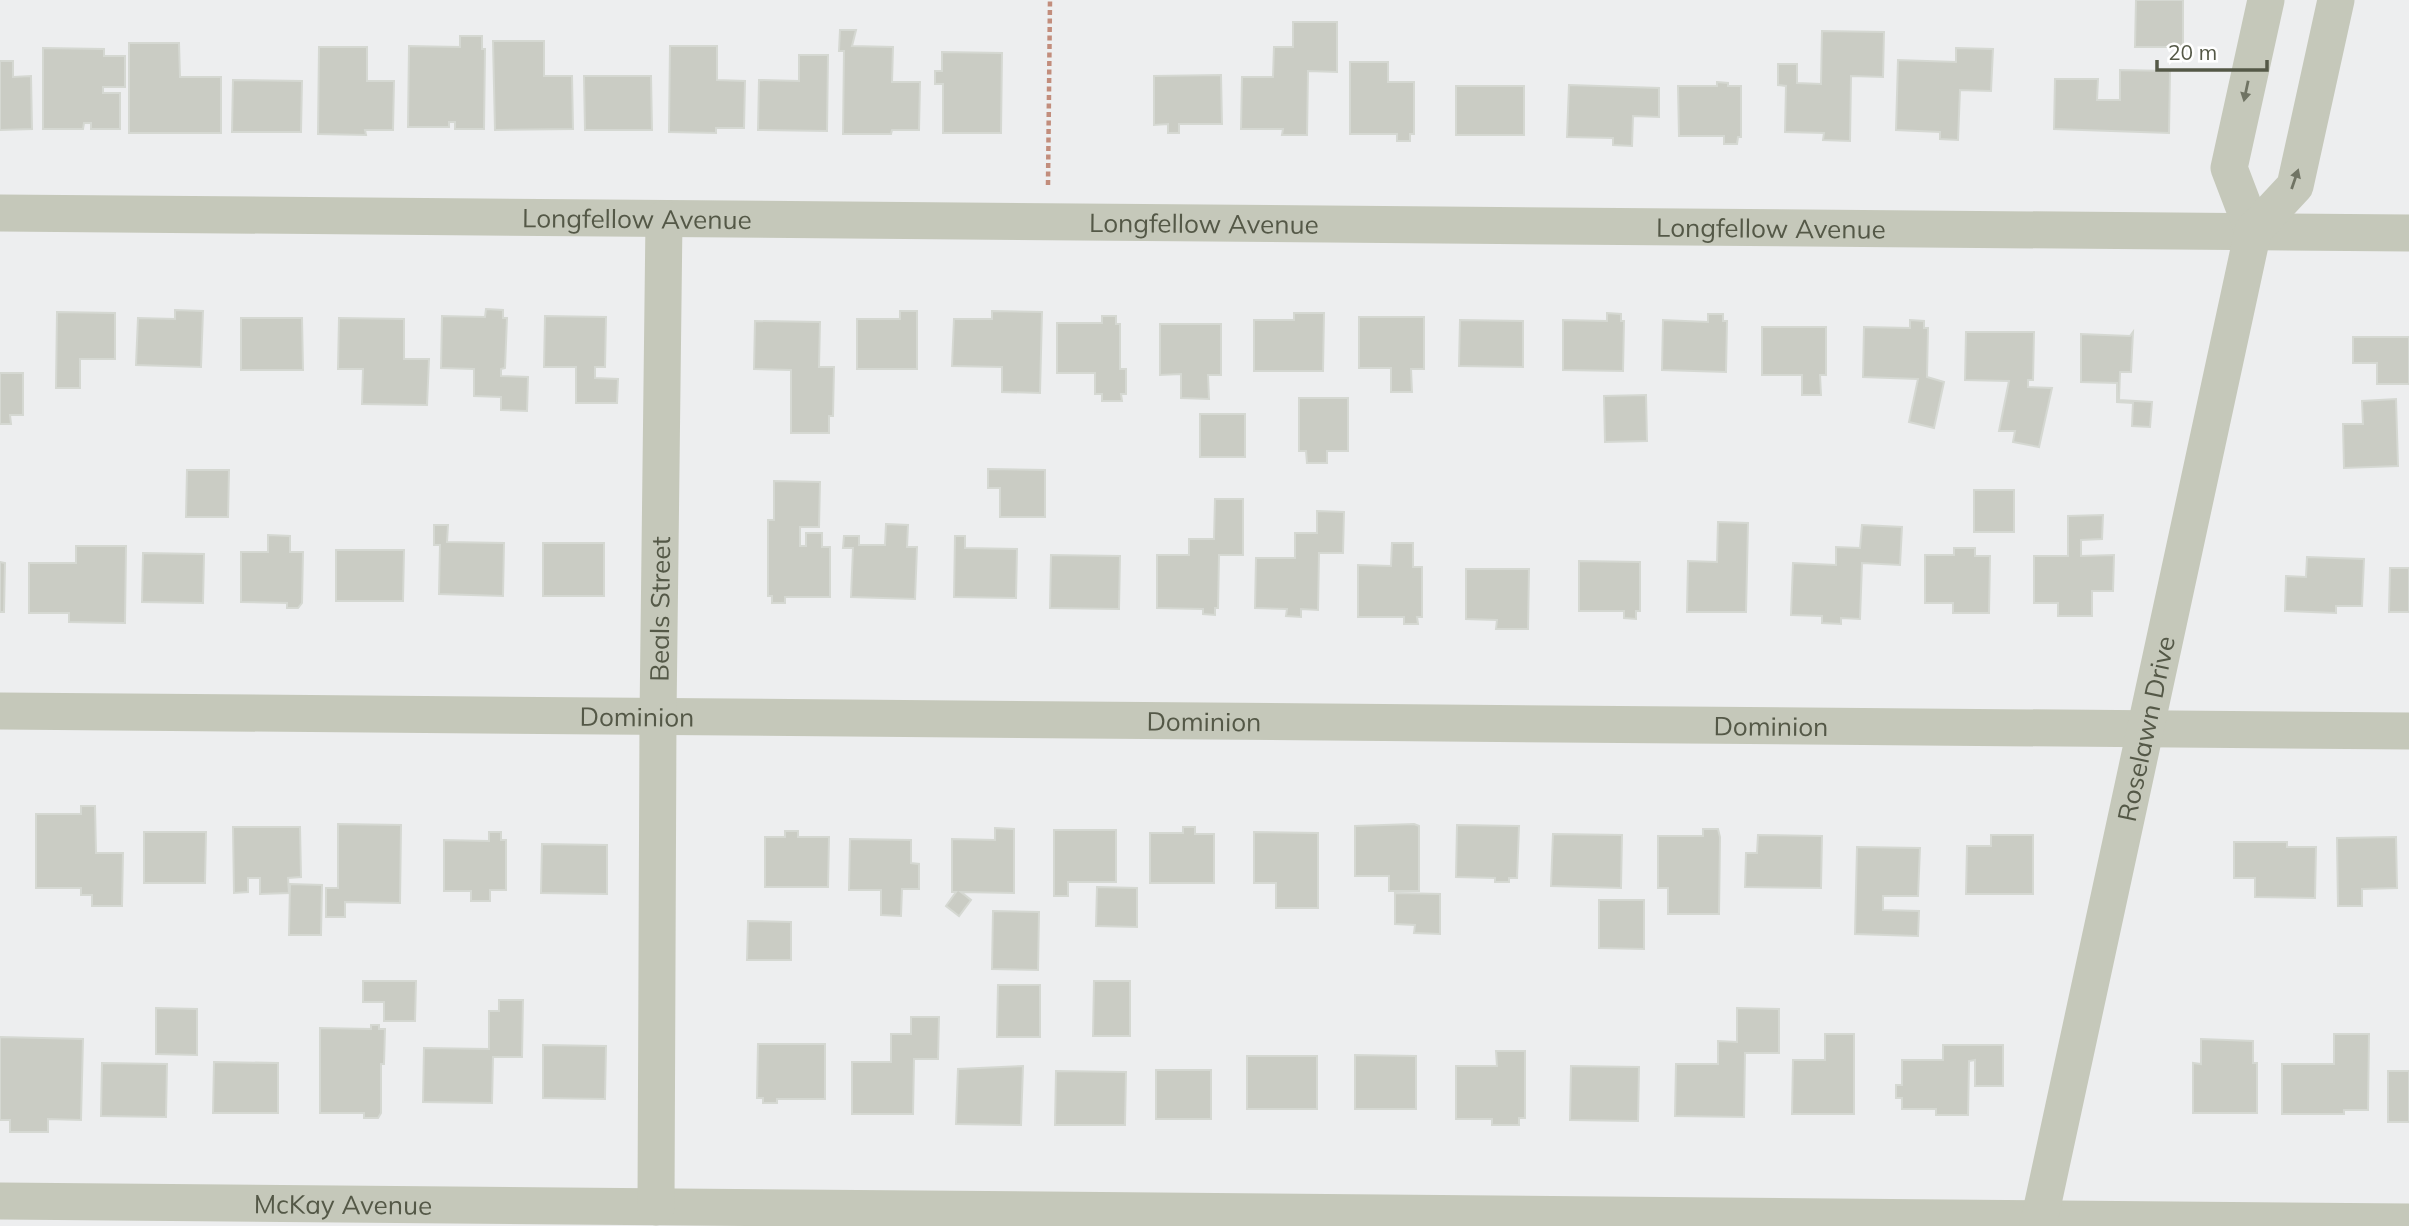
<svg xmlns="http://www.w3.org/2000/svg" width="2409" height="1226" font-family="Mulish,sans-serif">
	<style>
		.building { fill: #caccc4; stroke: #d5d8d2; stroke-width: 2 }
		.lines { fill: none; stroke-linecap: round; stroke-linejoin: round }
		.path { stroke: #c28d7c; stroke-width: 4.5; stroke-dasharray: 5 3.5; stroke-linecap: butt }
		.minor { stroke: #c5c8ba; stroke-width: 37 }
		.oneway { fill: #707464 }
		.labels { text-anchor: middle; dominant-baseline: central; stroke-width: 6; stroke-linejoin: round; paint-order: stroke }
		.street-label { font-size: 26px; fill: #545847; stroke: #fff }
	</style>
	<rect width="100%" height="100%" fill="#edeeef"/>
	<!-- building -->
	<g class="building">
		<polygon points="2136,0 2183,0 2183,47 2135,47"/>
		<polygon points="1293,22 1337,22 1337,72 1308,71 1307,135 1282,135 1283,129 1241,129 1242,77 1273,77 1274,47 1293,47"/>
		<polygon points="840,30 856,30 852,46 893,47 892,82 920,82 919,130 892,130 891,134 843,134 844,51 839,51"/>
		<polygon points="1822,31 1884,32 1883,77 1851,76 1850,141 1823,140 1824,133 1785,132 1786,86 1778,85 1778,64 1797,64 1797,83 1821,84"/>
		<polygon points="460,36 482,36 482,49 485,49 484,129 455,129 455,122 449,122 449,127 408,127 409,46 460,47"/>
		<polygon points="493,41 544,41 544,76 572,76 573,129 495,130"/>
		<polygon points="129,43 179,43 180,77 221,77 221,133 129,133"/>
		<polygon points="670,46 717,46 717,80 745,81 744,128 716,128 716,133 669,132"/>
		<polygon points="319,47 367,47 367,81 394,81 393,130 365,130 366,135 318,134"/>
		<polygon points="43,48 104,49 104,56 125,56 125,87 103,87 103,93 120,93 120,129 91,129 91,123 84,123 83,129 43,129"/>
		<polygon points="1956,48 1993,49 1991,91 1960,90 1958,140 1940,139 1940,132 1896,130 1898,60 1956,62"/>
		<polygon points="942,52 1002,53 1001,133 943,133 943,84 935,84 935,71 942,71"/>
		<polygon points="799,55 828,55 827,131 758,130 759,80 799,81"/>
		<polygon points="0,61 13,61 13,77 31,76 32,129 0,130"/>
		<polygon points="1350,62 1388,62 1388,82 1414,82 1414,134 1410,134 1410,141 1397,141 1397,134 1350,134"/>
		<polygon points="2120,70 2170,71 2169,133 2054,129 2055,79 2098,79 2097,100 2120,100"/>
		<polygon points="1221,75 1222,124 1179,124 1179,133 1168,133 1168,124 1154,125 1154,76"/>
		<polygon points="584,76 651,76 652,130 585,130"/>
		<polygon points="233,80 302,81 301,132 232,132"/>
		<polygon points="1717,82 1728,83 1728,86 1741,86 1741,137 1738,137 1737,144 1724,144 1724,136 1679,136 1678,86 1717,86"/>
		<polygon points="1569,85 1659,88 1659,117 1633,116 1632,146 1613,145 1613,138 1567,137"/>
		<rect x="1456" y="86" width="68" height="49"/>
		<polygon points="486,309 503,310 503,318 507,318 505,368 501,369 501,376 528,377 527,411 501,410 501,397 474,396 474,369 441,368 442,316 485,317"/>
		<polygon points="175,310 203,311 201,367 136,365 138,318 175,319"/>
		<polygon points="900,311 917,311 917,369 857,369 857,319 900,319"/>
		<polygon points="992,311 1042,312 1040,393 1002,392 1002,367 952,366 954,319 992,319"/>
		<polygon points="57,312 115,313 115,359 80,359 80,388 56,388"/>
		<polygon points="1294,313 1324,313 1323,371 1254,371 1254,320 1294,320"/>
		<polygon points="1607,313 1621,314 1621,321 1624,321 1623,371 1563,370 1563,320 1607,321"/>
		<polygon points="1708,314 1723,314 1723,321 1727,321 1726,372 1662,370 1663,320 1708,322"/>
		<polygon points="545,316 606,317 605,367 595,367 595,378 618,379 617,403 576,403 576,367 544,367"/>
		<polygon points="1102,316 1116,316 1116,324 1120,324 1120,369 1126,369 1126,394 1121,394 1122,401 1102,401 1102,394 1095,394 1095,373 1057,373 1057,323 1102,323"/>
		<polygon points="1359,317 1424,317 1424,369 1411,369 1412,392 1391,392 1391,368 1359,368"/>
		<polygon points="241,318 302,318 303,370 241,370"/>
		<polygon points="339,318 404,319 404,359 429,359 427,405 362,404 363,369 338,369"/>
		<polygon points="1460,320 1523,321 1523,367 1459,366"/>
		<polygon points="1910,320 1924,321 1924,328 1928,328 1927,377 1944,382 1934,428 1909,422 1918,379 1863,377 1864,327 1910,328"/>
		<polygon points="755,321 820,322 819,367 834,367 833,416 829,416 829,433 791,433 791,370 754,369"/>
		<polygon points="1160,324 1221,324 1221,375 1208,375 1209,399 1181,398 1181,374 1160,375"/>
		<polygon points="1762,327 1826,327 1826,375 1820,375 1821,395 1802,395 1802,375 1762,375"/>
		<polygon points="1966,332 2034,332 2033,380 2028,380 2028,387 2052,388 2039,447 2013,442 2015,431 1999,431 2009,381 1965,380"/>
		<polygon points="2133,332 2131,372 2120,372 2119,400 2152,402 2150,427 2132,426 2133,403 2117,402 2117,383 2081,382 2081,334 2130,336"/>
		<polygon points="2353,337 2409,337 2409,384 2377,384 2377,363 2353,363"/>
		<polygon points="0,373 23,373 23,415 10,415 11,424 0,424"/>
		<polygon points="1646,395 1647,441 1605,442 1604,396"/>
		<polygon points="1299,398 1348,398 1348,451 1327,451 1327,463 1307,463 1306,451 1299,451"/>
		<polygon points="2396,399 2398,466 2344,468 2343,424 2363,424 2362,401"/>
		<rect x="1200" y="414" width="45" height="43"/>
		<polygon points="988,469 1045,470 1045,517 1000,517 1000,488 988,488"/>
		<polygon points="187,470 229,470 228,517 186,517"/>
		<polygon points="774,481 820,482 819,527 800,527 800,546 806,546 806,533 822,533 822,547 830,547 830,597 785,597 785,603 772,603 772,596 768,596 768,520 774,520"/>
		<rect x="1974" y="490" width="40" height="42"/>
		<polygon points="1215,499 1243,499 1243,555 1219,555 1218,608 1215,608 1215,615 1203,614 1203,609 1157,608 1157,555 1189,555 1189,539 1214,539"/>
		<polygon points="1317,511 1344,512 1343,553 1319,553 1318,610 1301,609 1301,617 1286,616 1287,609 1255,608 1256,558 1295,558 1295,533 1317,533"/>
		<polygon points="2103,515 2102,539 2081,540 2081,556 2114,555 2113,591 2092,591 2092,616 2058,616 2058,603 2034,603 2034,556 2068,556 2068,516"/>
		<polygon points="1718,522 1748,523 1746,612 1687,612 1688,561 1717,562"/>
		<polygon points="886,524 908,525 907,547 917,547 915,599 851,597 853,548 843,548 844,536 859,536 859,545 885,545"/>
		<polygon points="434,525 448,525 447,542 504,543 503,596 439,594 440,545 434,545"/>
		<polygon points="1862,525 1902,527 1900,565 1862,563 1860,619 1841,618 1841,624 1822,623 1822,616 1791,615 1793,563 1836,565 1836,547 1860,548"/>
		<polygon points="268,535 290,536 290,552 303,552 302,603 298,608 287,608 287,603 241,602 241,552 268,552"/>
		<polygon points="955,536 965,536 965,548 1017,549 1016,598 954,597"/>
		<rect x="543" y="543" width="61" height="53"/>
		<polygon points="1392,543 1413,543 1413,567 1422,567 1422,617 1417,617 1418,624 1404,624 1404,617 1358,617 1358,565 1391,566"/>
		<polygon points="76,546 126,546 125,623 69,622 69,613 29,613 29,563 76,563"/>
		<polygon points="1954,548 1975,548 1975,556 1990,556 1989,613 1953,613 1953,603 1925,603 1925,555 1954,555"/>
		<polygon points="336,550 404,550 403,601 336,601"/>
		<polygon points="143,553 204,554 203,603 142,602"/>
		<polygon points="1051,555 1120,556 1119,609 1050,608"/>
		<polygon points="2307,557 2364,559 2362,606 2336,606 2336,613 2285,611 2286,576 2306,577"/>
		<polygon points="1579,561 1640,562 1640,611 1636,611 1636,619 1624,618 1624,611 1579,611"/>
		<polygon points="0,562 5,563 4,612 0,612"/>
		<polygon points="2390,568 2409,568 2409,612 2389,612"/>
		<polygon points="1466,569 1529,569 1528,629 1496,629 1497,620 1466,619"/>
		<polygon points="81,806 95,806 96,853 123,853 122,906 92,906 92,895 81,895 81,888 36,888 36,814 81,814"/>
		<polygon points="338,824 401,825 400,903 345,902 345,917 326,917 326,888 338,888"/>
		<polygon points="1414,824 1419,826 1419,891 1389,891 1389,876 1355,876 1355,826"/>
		<polygon points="1457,825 1519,826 1517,878 1509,878 1509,882 1495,882 1495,878 1456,877"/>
		<polygon points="233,827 300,827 301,877 288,878 289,893 260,894 260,878 248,878 248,892 234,893"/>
		<polygon points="1183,827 1195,827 1195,834 1214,834 1214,883 1150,883 1150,833 1183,833"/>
		<polygon points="995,828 1014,829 1014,893 961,892 971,900 959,916 946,906 956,892 952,892 952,839 995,840"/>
		<polygon points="1703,829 1718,829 1720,837 1719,914 1668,914 1668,888 1658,888 1658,836 1703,836"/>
		<polygon points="1054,830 1116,830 1116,882 1068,882 1068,896 1054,896"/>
		<polygon points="785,831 798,831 798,837 829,837 828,887 765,887 765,837 785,837"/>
		<polygon points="144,832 206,832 205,883 144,883"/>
		<polygon points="489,832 501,832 501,840 506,840 506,890 490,890 490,901 471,901 471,891 444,891 444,840 489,841"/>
		<polygon points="1254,832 1318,833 1318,908 1276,908 1276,883 1254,883"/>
		<polygon points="1553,834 1622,835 1621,888 1551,886"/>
		<polygon points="1758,835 1822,836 1821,888 1745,887 1746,853 1757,853"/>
		<polygon points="1991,835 2033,835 2033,894 1966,894 1967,846 1991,846"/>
		<polygon points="2396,837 2397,888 2362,889 2362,906 2338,906 2337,838"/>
		<polygon points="850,839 911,840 911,863 919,864 919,889 902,889 901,916 881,915 881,890 849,890"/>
		<polygon points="2234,842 2287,842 2287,847 2316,847 2315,898 2255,897 2255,878 2234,878"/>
		<polygon points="542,844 607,845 607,894 541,893"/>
		<polygon points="1857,847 1920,848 1918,896 1883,896 1883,910 1919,911 1918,936 1855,934"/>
		<polygon points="290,884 322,885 321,935 289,935"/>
		<polygon points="1097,887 1137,888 1137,927 1096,926"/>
		<polygon points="1395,893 1440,894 1440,934 1414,933 1415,925 1395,924"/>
		<polygon points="1599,900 1644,900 1644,949 1599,948"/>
		<polygon points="993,911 1039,912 1038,970 992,969"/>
		<polygon points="748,921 791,922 791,960 747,960"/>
		<polygon points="363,981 416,981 415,1021 384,1021 384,1002 363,1002"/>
		<polygon points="1094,981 1130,981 1130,1036 1093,1036"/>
		<polygon points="998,985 1040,985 1040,1037 997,1037"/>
		<polygon points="499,1000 523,1000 522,1057 493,1057 492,1103 423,1102 424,1048 489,1049 489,1011 499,1011"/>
		<polygon points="156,1008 197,1009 197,1055 156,1054"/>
		<polygon points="1737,1008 1779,1009 1779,1053 1745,1053 1744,1117 1675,1116 1676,1064 1718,1064 1718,1041 1737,1042"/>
		<polygon points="911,1017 939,1017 938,1059 914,1059 913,1114 852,1114 852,1062 891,1062 891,1034 911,1034"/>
		<polygon points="371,1025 379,1025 379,1029 385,1029 384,1064 381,1064 381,1113 378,1118 364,1118 364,1113 320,1113 320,1028 371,1029"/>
		<polygon points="1825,1034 1854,1034 1854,1114 1792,1114 1793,1060 1825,1060"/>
		<polygon points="2334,1034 2369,1034 2368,1110 2344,1110 2344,1114 2282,1114 2282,1064 2334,1064"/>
		<polygon points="0,1037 83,1039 81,1120 48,1119 48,1132 10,1132 10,1120 0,1120"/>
		<polygon points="2201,1039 2253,1041 2253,1063 2257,1063 2257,1113 2193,1113 2193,1063 2201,1064"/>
		<polygon points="758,1044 825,1044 825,1099 777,1099 777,1103 763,1103 763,1098 757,1098"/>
		<polygon points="543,1045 606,1046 605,1099 543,1098"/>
		<polygon points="1943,1045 2003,1045 2003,1086 1975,1086 1975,1060 1969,1061 1968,1115 1936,1115 1936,1109 1902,1109 1902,1098 1896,1098 1896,1085 1902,1085 1902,1060 1943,1060"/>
		<polygon points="1496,1051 1525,1051 1525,1118 1519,1118 1519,1125 1492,1125 1492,1119 1456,1119 1456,1066 1497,1066"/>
		<polygon points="1355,1055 1416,1056 1416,1109 1355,1109"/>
		<rect x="1247" y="1056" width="70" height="53"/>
		<polygon points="214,1062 278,1063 278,1113 213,1113"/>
		<polygon points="102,1063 167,1064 166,1117 101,1116"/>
		<polygon points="1023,1066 1021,1125 956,1124 958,1069"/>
		<polygon points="1571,1066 1639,1067 1638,1121 1570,1120"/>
		<rect x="1156" y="1070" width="55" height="49"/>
		<polygon points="1056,1071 1126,1072 1125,1125 1055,1125"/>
		<rect x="2388" y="1071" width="21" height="51"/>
	</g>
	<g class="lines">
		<!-- path -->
		<polyline class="path" points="1048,185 1050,0"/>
		<!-- minor -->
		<g class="minor">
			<path id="s1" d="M 0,213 L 2409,233"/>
			<polyline points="2253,231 2229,168 2266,0"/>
			<path id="s2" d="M 0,711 L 2409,731"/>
			<path id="s3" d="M 0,1201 L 2409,1222"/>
			<path id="s4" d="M 656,1207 L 658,717 L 664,219"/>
			<path id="s5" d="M 2038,1226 L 2253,231 L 2295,186 L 2336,0"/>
		</g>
	</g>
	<!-- one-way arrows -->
	<defs><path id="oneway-solid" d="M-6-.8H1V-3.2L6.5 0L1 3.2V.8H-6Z" transform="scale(1.75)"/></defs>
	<g class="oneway">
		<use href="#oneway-solid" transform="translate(2246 91) rotate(102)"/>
		<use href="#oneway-solid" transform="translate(2295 179) rotate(-71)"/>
	</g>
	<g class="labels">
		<!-- street labels -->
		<g class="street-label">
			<text stroke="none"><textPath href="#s1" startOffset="637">Longfellow Avenue</textPath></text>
			<text stroke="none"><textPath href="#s1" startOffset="1204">Longfellow Avenue</textPath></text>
			<text stroke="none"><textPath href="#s1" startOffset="1771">Longfellow Avenue</textPath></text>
			<text stroke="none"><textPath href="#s4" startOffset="598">Beals Street</textPath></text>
			<text stroke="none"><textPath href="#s2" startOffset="637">Dominion</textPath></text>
			<text stroke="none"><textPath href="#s2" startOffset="1204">Dominion</textPath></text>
			<text stroke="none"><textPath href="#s2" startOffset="1771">Dominion</textPath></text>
			<text stroke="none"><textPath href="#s5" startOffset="509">Roselawn Drive</textPath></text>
			<text stroke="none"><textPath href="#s3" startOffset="343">McKay Avenue</textPath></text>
		</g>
	</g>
	<!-- scale -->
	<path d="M2157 60v10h110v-10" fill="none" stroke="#545847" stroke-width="3.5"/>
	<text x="2168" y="60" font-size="21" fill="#545847" stroke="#ffffff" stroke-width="5" paint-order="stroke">20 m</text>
</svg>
